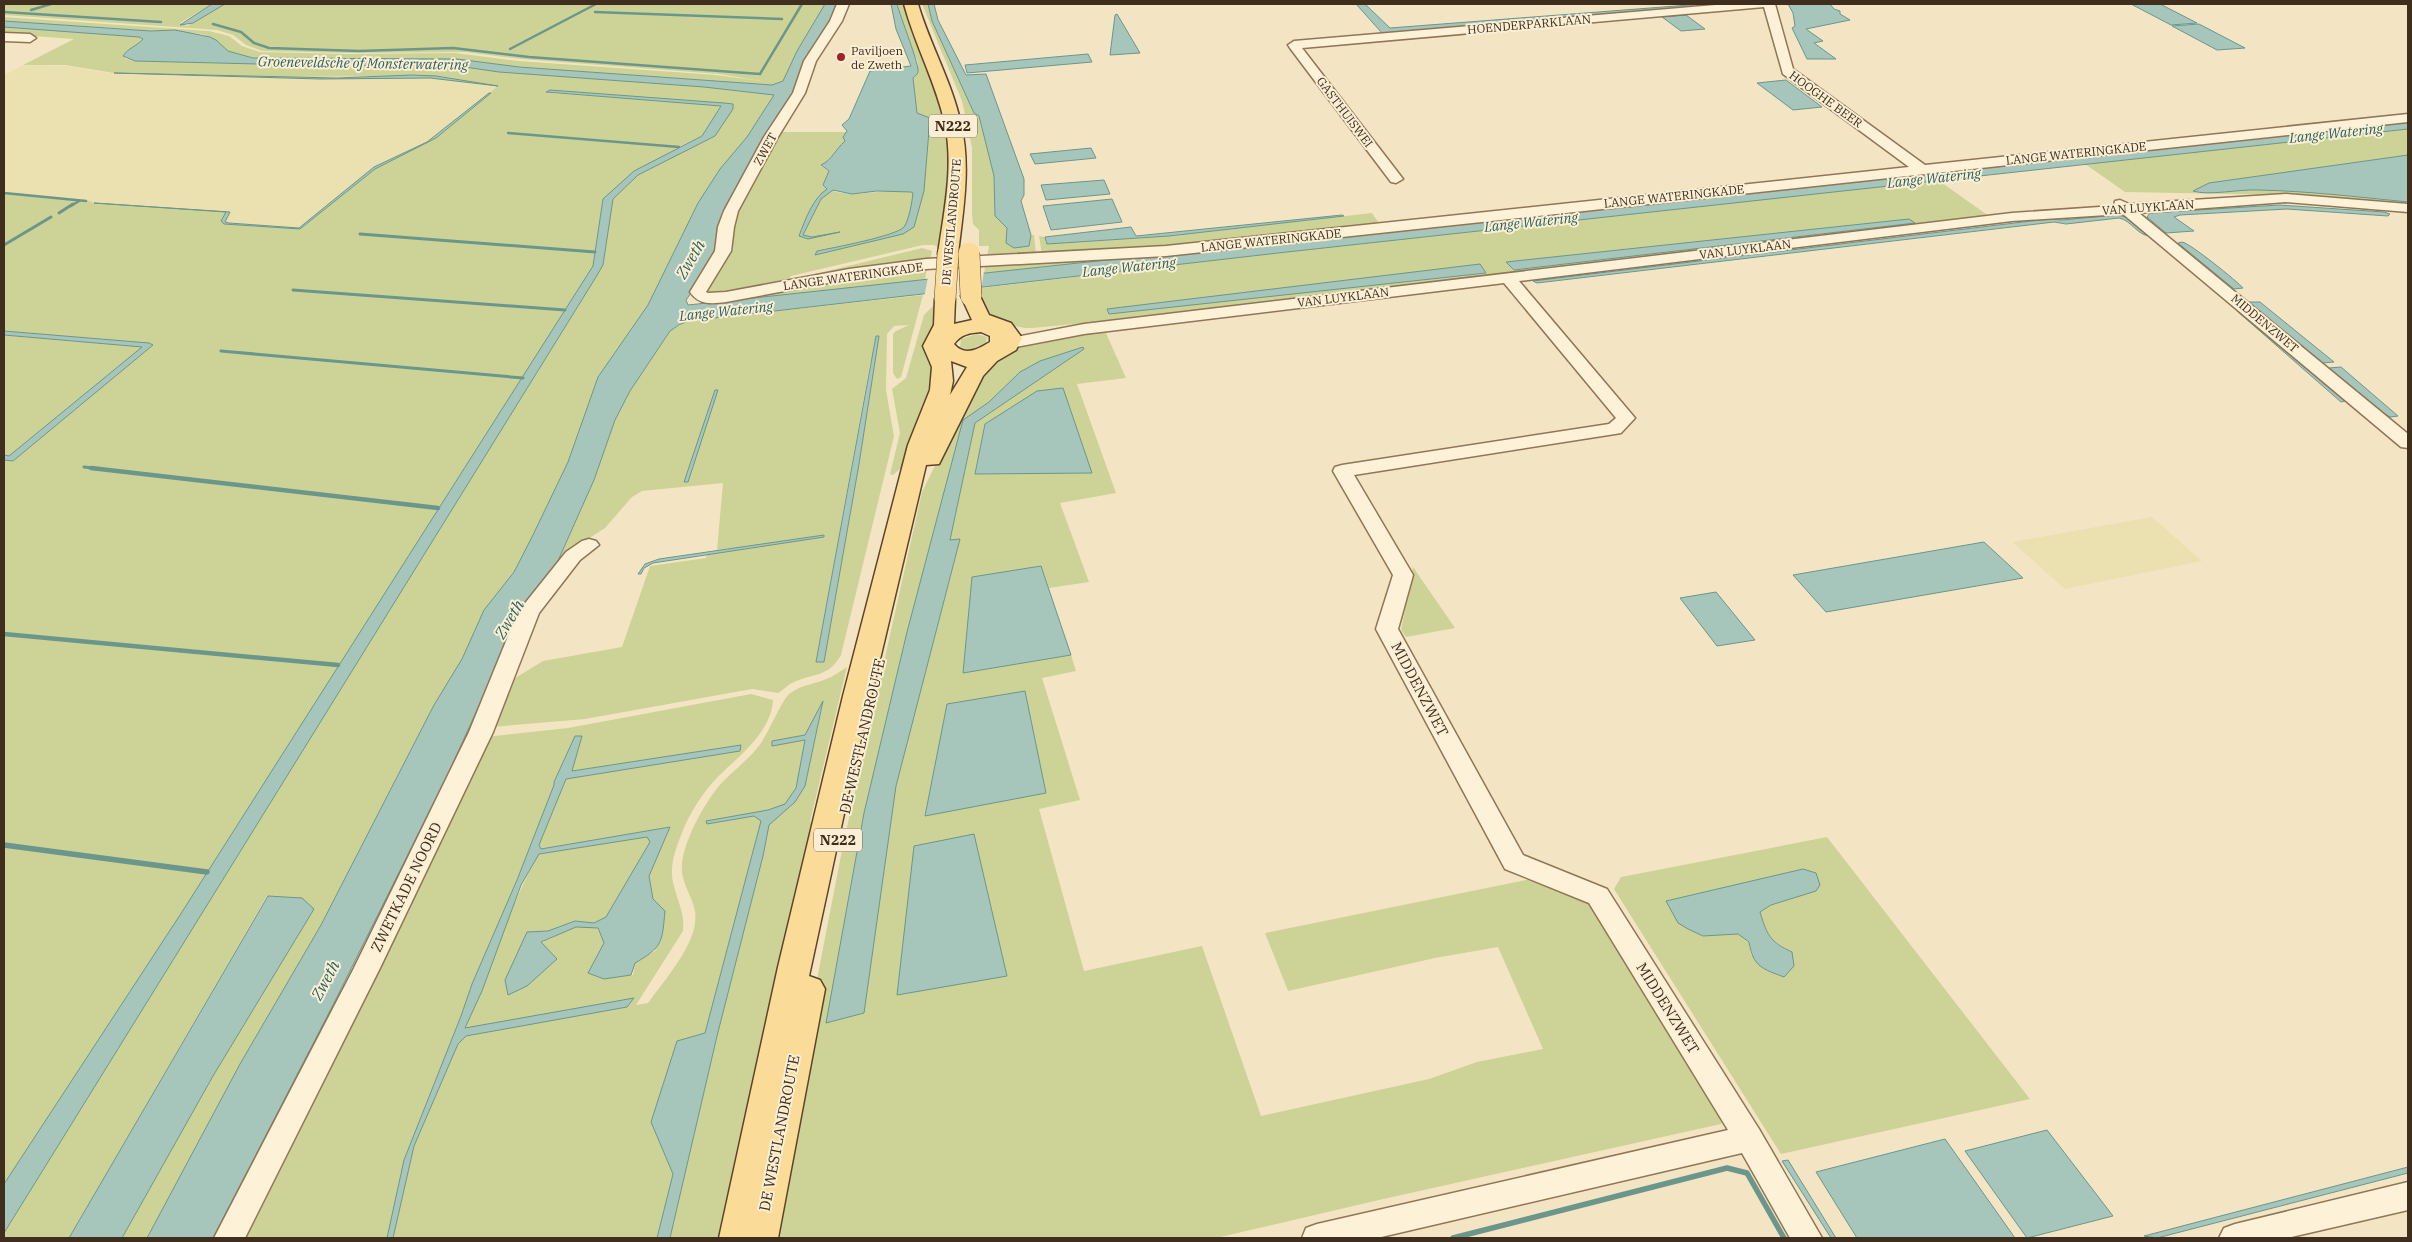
<svg xmlns="http://www.w3.org/2000/svg" width="2412" height="1242" font-family="'IBM Plex Serif',serif">
	<style>
		.farmland { fill: #eae0b0 }
		.green { fill: #cdd396; fill-rule: evenodd }
		.water { fill: #a6c6bc; stroke: #6b968b }
		.pier { fill: #f3e5c4 }
		.lines { fill: none; stroke-linecap: round; stroke-linejoin: round }
		.stream-far3 { stroke: #6b968b; stroke-width: 2.5 }
		.stream-far2 { stroke: #6b968b; stroke-width: 3 }
		.stream-far1 { stroke: #6b968b; stroke-width: 4.5 }
		.stream { stroke: #6b968b; stroke-width: 5.5 }
		.minor-casing { stroke: #917557; stroke-width: 3 }
		.major-casing { stroke: #5e432c; stroke-width: 3 }
		.minor { fill: #fdf2d8; fill-rule: evenodd }
		.major { fill: #fadb98; fill-rule: evenodd }
		.major-bridge-casing { stroke: #5e432c; stroke-width: 22; stroke-linecap: butt }
		.major-bridge { stroke: #fadb98; stroke-width: 21 }
		.poi-dot { fill: #a72022; stroke: #faefd4; stroke-width: 2 }
		.labels { text-anchor: middle; dominant-baseline: central; stroke-width: 4; stroke-linejoin: round; paint-order: stroke }
		.far-street-label { font-size: 12px; fill: #3f2d1d; stroke: #faefd4 }
		.far-poi-label { font-size: 12px; fill: #3f2d1d; stroke: #faefd4; text-anchor: start }
		.far-water-label { font-size: 14px; font-style: italic; fill: #2b605d; stroke: #faefd4 }
		.shield { fill: #faefd4; stroke: #776754; stroke-width: 1 }
		.shield-label { font-size: 14px; font-weight: bold; fill: #3f2d1d }
		.street-label { font-size: 15px; fill: #3f2d1d; stroke: #faefd4 }
		.water-label { font-size: 16px; font-style: italic; fill: #2b605d; stroke: #faefd4 }
	</style>
	<rect width="100%" height="100%" fill="#f3e5c4"/>
	<!-- farmland -->
	<g class="farmland">
		<polygon points="23,65 66,66 116,74 148,75 331,79 430,78 498,86 427,142 374,167 299,228 229,223 225,222 230,212 94,203 87,200 4,192 4,75"/>
		<polygon points="2152,517 2202,561 2065,589 2012,542"/>
	</g>
	<!-- green -->
	<g class="green">
		<polygon points="4,4 212,4 180,23 187,26 225,4 825,4 797,51 783,81 772,85 519,67 457,59 251,58 228,51 216,40 202,34 4,21 4,17 209,31 229,36 242,46 260,52 347,54 455,53 519,61 716,75 761,81 719,74 521,59 465,52 348,53 262,51 246,45 233,35 217,30 4,15"/>
		<path d="M 897,4 L 909,4 L 915,26 L 913,34 C 926,64 943,95 948,127 C 954,168 946,208 941,249 L 934,245 L 923,245 L 791,276 L 786,283 C 766,287 724,302 706,291 L 733,213 L 776,132 L 847,132 C 844,136 846,139 843,143 C 836,151 831,159 821,166 L 829,172 L 823,185 C 840,200 873,191 894,191 L 917,113 L 913,78 L 917,74 L 918,62 L 905,34 Z"/>
		<polygon points="922,4 928,4 932,21 974,113 979,116 994,176 995,216 1029,246 1031,235 1034,235 1036,254 987,257 989,246 979,246 979,230 973,224 972,214 972,148 967,123 962,101"/>
		<polygon points="4,27 139,37 143,39 124,58 135,61 340,66 451,65 499,72 704,87 774,95 747,137 720,169 698,203 648,305 598,377 568,462 532,537 514,572 484,610 462,659 434,705 321,925 240,1064 147,1238 122,1238 213,1076 264,992 267,896 69,1238 4,1238 4,1233 596,277 603,265 613,199 638,175 715,136 733,104 548,90 547,92 550,93 721,105 702,136 679,147 603,199 593,266 182,912 4,1184 4,460 13,461 153,345 149,343 4,331 4,192 87,200 94,203 227,212 224,224 300,229 375,169 436,138 498,86 436,76 249,77 114,73 65,65 23,65 74,39 4,34"/>
		<polygon points="2408,129 2408,206 2282,195 2125,192 2085,164"/>
		<path d="M 1938,180 L 2000,224 L 1518,272 L 1160,316 L 1032,328 C 1020,329 988,320 982,308 C 980,303 980,294 981,288 L 1278,253 Z"/>
		<polygon points="1372,213 1381,226 1163,250 1042,255 1039,236 1045,237 1047,244 1169,236"/>
		<polygon points="922,248 932,251 930,263 807,279 803,277"/>
		<polygon points="1154,255 984,273 986,262"/>
		<polygon points="927,267 925,280 693,306 794,286"/>
		<path d="M 923,295 L 901,377 L 897,379 L 893,373 L 893,334 L 896,331 L 909,325 L 894,326 L 887,334 L 886,390 L 894,436 L 841,655 C 829,677 814,673 794,682 C 788,684 784,690 778,693 L 752,689 L 585,719 L 492,727 L 512,680 L 543,661 L 622,647 L 650,566 L 706,558 L 707,554 L 824,537 L 717,550 L 723,483 L 642,491 L 632,497 L 605,528 L 560,557 L 594,480 L 615,420 L 630,391 L 670,331 L 688,321 ZM 879,336 L 859,464 L 824,662 L 816,662 L 870,364 Z"/>
		<polygon points="933,306 939,306 939,373 901,468 893,475 890,474 900,433 892,389 906,378 924,315"/>
		<path d="M 1105,331 L 1126,378 L 1077,384 L 1116,493 L 1060,503 L 1089,582 L 1049,588 L 1041,566 L 963,672 L 1071,655 L 1076,671 L 1042,678 L 1080,800 L 1039,809 L 1084,971 L 1202,946 L 1261,1116 L 1429,1079 L 1477,1062 L 1543,1049 L 1498,947 L 1435,958 L 1288,991 L 1265,933 L 1541,877 L 1594,897 L 1724,1111 L 1721,1124 L 1379,1200 L 1216,1238 L 767,1238 L 843,845 L 922,492 L 982,370 L 1025,344 L 1067,336 ZM 1083,347 L 1084,349 L 975,423 L 950,541 L 960,539 L 896,786 L 827,1023 L 864,813 L 963,420 L 989,402 L 1020,372 L 1040,361 ZM 985,424 L 1092,472 L 975,474 Z"/>
		<polygon points="977,334 987,337 986,343 975,347 972,351 960,347 961,339"/>
		<polygon points="4,335 142,347 9,456 4,455"/>
		<polygon points="1413,567 1455,628 1406,637 1401,630"/>
		<path d="M 847,667 L 810,822 L 815,825 L 729,1238 L 670,1238 L 717,1036 L 763,856 L 769,825 L 805,786 L 823,703 L 805,735 L 772,746 L 805,740 L 796,788 L 785,804 L 768,810 L 707,824 L 754,816 L 761,821 L 705,1033 L 651,1121 L 673,1174 L 657,1238 L 393,1238 L 414,1146 L 458,1044 L 466,1036 L 627,1007 L 634,999 L 465,1029 C 491,971 507,909 539,854 L 648,837 L 650,842 L 606,917 L 594,923 L 575,921 L 548,931 L 527,932 L 522,946 L 556,960 L 541,943 L 576,926 L 597,928 L 604,943 L 588,973 L 604,979 L 633,975 L 635,963 L 655,951 L 665,911 L 653,899 L 649,876 L 669,827 L 541,849 L 539,845 L 566,779 L 739,751 L 741,745 L 571,771 L 582,736 L 554,782 L 554,785 L 517,880 L 472,984 L 461,1016 L 404,1160 L 387,1238 L 239,1238 L 322,1062 L 486,737 L 568,728 L 751,694 L 773,700 C 771,735 734,759 713,782 C 699,798 687,818 680,838 C 674,853 669,870 674,886 C 678,903 685,913 683,931 L 636,1005 L 648,1003 C 665,979 700,941 695,911 C 692,895 680,882 682,864 C 684,840 704,804 719,786 C 732,771 750,759 761,743 C 768,733 783,699 789,694 C 802,684 817,684 831,677 C 837,674 842,670 847,667 Z"/>
		<path d="M 1827,837 L 2030,1099 L 1781,1154 L 1614,889 L 1621,877 ZM 1816,891 L 1771,905 L 1760,912 C 1767,935 1770,941 1792,952 L 1751,955 L 1749,943 L 1738,934 L 1703,936 L 1688,929 Z"/>
	</g>
	<!-- water -->
	<g class="water">
		<polygon points="212,4 225,4 193,23 180,25"/>
		<path d="M 825,4 L 840,4 L 831,23 L 808,53 L 796,89 L 725,207 L 711,265 L 686,300 L 688,305 L 2408,120 L 2408,129 L 1278,253 L 688,321 L 679,325 L 670,331 L 630,391 L 615,420 L 594,480 L 557,563 L 514,617 L 493,675 L 448,774 L 333,1005 L 213,1238 L 147,1238 L 240,1064 L 321,925 L 434,705 L 462,659 L 484,610 L 514,572 L 532,537 L 568,462 L 598,377 L 648,305 L 698,203 L 720,169 L 747,137 L 774,95 L 704,87 L 499,72 L 451,65 L 340,66 L 135,61 L 123,56 C 128,48 137,46 143,39 L 139,37 L 4,27 L 4,21 L 151,31 L 175,30 L 210,37 L 216,40 L 228,51 L 253,58 L 457,59 L 519,67 L 772,85 L 783,81 L 797,51 Z"/>
		<path d="M 891,4 L 897,4 C 900,16 920,66 918,72 C 918,74 914,77 913,78 L 917,113 L 930,118 L 924,191 L 914,227 L 903,234 L 815,255 L 817,251 C 832,248 896,236 904,227 C 909,220 912,202 913,193 L 911,192 L 877,191 L 852,194 L 833,190 L 821,199 L 803,235 L 812,237 L 840,232 L 808,239 L 799,236 C 805,220 813,198 827,189 L 823,185 L 829,171 L 821,165 C 832,160 835,150 845,141 L 843,137 L 847,131 L 842,125 L 849,119 L 870,71 L 911,66 L 896,29 Z"/>
		<polygon points="928,4 934,4 938,20 966,75 986,74 1024,179 1024,195 1021,201 1031,235 1029,246 1014,248 1006,243 1007,228 995,216 994,176 979,116 974,113 932,21"/>
		<polygon points="1356,4 1365,4 1390,28 1702,4 1727,4 1382,33"/>
		<polygon points="1788,4 1830,4 1834,9 1840,11 1840,14 1850,20 1806,29 1823,41 1814,43 1836,59 1807,59 1792,28 1795,26 1793,13"/>
		<polygon points="2131,4 2160,4 2197,23 2171,25"/>
		<polygon points="1117,14 1140,53 1110,55 1115,15"/>
		<polygon points="1686,15 1705,29 1681,31 1662,17"/>
		<polygon points="2199,24 2245,48 2217,50 2172,26"/>
		<polygon points="1088,54 1092,62 967,73 965,65"/>
		<polygon points="114,73 337,78 412,75 436,76 498,86 430,78 320,79"/>
		<polygon points="1786,80 1822,107 1793,110 1757,83"/>
		<polygon points="550,90 724,103 733,104 733,109 715,136 638,175 613,199 603,265 596,277 4,1233 4,1184 182,912 593,266 603,199 634,171 702,136 721,106 546,92"/>
		<polygon points="489,93 491,93 436,138 375,169 300,229 224,224 221,221 226,212 94,203 230,212 225,222 229,223 299,228 374,167 427,142"/>
		<polygon points="1091,148 1096,158 1035,164 1030,154"/>
		<path d="M 2408,155 L 2408,202 C 2358,197 2308,191 2258,190 C 2239,189 2209,196 2193,191 L 2209,183 Z"/>
		<polygon points="1104,180 1110,194 1046,200 1041,185"/>
		<polygon points="1112,199 1122,222 1051,230 1043,206"/>
		<polygon points="2279,205 2384,212 2390,214 2388,216 2287,209 2180,215 2174,217 2194,231 2166,233 2147,217 2150,213"/>
		<polygon points="1342,215 1344,216 1169,236 1047,244 1045,237 1131,227 1136,236"/>
		<path d="M 2116,215 L 2126,217 L 2150,236 C 2138,236 2131,220 2119,218 L 2066,224 L 2054,222 L 1537,283 L 1533,281 L 2048,219 L 2062,220 Z"/>
		<polygon points="1909,219 1915,223 1514,270 1506,262"/>
		<path d="M 2182,242 C 2190,243 2238,282 2243,288 L 2234,289 L 2178,243 Z"/>
		<polygon points="1480,264 1486,273 1109,314 1107,309"/>
		<polygon points="2249,302 2260,302 2334,362 2322,363"/>
		<polygon points="2237,311 2345,401 2341,402"/>
		<polygon points="4,331 149,343 153,345 13,461 4,460 4,455 9,456 142,347 4,335"/>
		<polygon points="876,336 879,336 859,464 824,662 816,662"/>
		<polygon points="1083,347 1084,349 975,423 950,540 960,539 896,786 864,1013 826,1023 864,813 907,632 963,420 989,402 1020,372 1040,361"/>
		<polygon points="2341,367 2398,416 2390,417 2382,412 2329,368"/>
		<polygon points="1063,388 1092,473 975,474 985,424 1037,391"/>
		<polygon points="715,390 718,390 688,482 684,482"/>
		<polygon points="824,535 824,537 653,563 644,568 641,574 638,574 645,564 659,559"/>
		<polygon points="1984,542 2023,578 1826,612 1793,575"/>
		<polygon points="1041,566 1071,655 963,673 972,577"/>
		<polygon points="1716,592 1755,640 1717,646 1680,598"/>
		<polygon points="1025,691 1046,793 925,816 947,704"/>
		<polygon points="823,701 805,786 795,802 769,825 763,856 717,1036 670,1238 657,1238 673,1174 651,1122 677,1041 705,1033 761,821 754,816 707,824 706,821 768,810 785,804 796,788 805,740 772,746 772,741 805,735"/>
		<path d="M 575,736 L 582,736 L 572,771 L 741,745 L 740,751 L 566,779 L 539,845 L 541,849 L 670,827 L 649,876 L 653,899 L 665,911 C 662,942 663,947 635,963 L 631,975 L 604,979 L 588,973 L 604,943 L 598,928 L 576,927 L 541,942 L 557,959 L 527,986 L 508,995 L 505,980 L 527,932 L 548,931 L 575,921 L 594,923 L 606,917 L 650,842 L 647,837 L 539,854 L 521,885 L 482,991 L 465,1028 L 634,998 L 627,1007 L 466,1036 L 458,1044 L 414,1146 L 393,1238 L 387,1238 L 404,1160 L 461,1016 L 472,984 L 517,880 L 554,785 L 554,782 Z"/>
		<polygon points="974,834 1007,976 897,995 914,846"/>
		<path d="M 1803,869 L 1816,873 L 1820,885 L 1816,891 L 1771,905 L 1760,912 C 1767,935 1770,942 1792,952 L 1794,966 L 1784,977 C 1763,969 1753,967 1749,942 L 1738,934 L 1703,936 L 1688,929 L 1678,923 L 1666,901 Z"/>
		<polygon points="268,896 302,898 314,909 213,1076 122,1238 69,1238"/>
		<polygon points="2047,1130 2113,1216 2027,1238 1965,1151"/>
		<polygon points="1945,1139 2015,1238 1857,1238 1816,1172"/>
		<polygon points="1788,1160 1836,1238 1831,1238 1782,1161"/>
		<polygon points="2408,1167 2408,1173 2157,1238 2144,1236"/>
	</g>
	<!-- pier -->
	<polygon class="pier" points="984,271 981,291 924,298 928,277"/>
	<g class="lines">
		<!-- stream-far3 -->
		<g class="stream-far3">
			<polyline points="31,10 51,4"/>
			<polyline points="4,12 161,22"/>
			<polyline points="595,12 782,19"/>
			<polyline points="213,24 241,32 254,43 269,48 359,51 453,48 529,57 760,74 802,4"/>
			<polyline points="510,49 596,4"/>
			<polyline points="508,133 679,147"/>
			<polyline points="4,193 86,201"/>
			<polyline points="71,206 79,201"/>
		</g>
		<!-- stream-far2 -->
		<g class="stream-far2">
			<polyline points="59,213 73,204"/>
			<polyline points="360,234 595,252"/>
			<polyline points="4,245 51,217"/>
			<polyline points="293,290 565,310"/>
			<polyline points="221,351 523,378"/>
			<polyline points="84,467 102,469"/>
		</g>
		<!-- stream-far1 -->
		<g class="stream-far1">
			<polyline points="91,468 438,508"/>
			<polyline points="4,634 338,665"/>
		</g>
		<!-- stream -->
		<g class="stream">
			<polyline points="4,845 207,872"/>
			<polyline points="1453,1238 1727,1168 1747,1173 1784,1238"/>
		</g>
		<defs>
			<g id="minor">
				<path d="M 837,4 L 849,4 L 842,21 L 816,61 L 805,93 L 778,137 L 738,211 L 734,227 L 731,251 L 706,292 L 708,293 L 726,292 L 849,269 L 926,259 L 1166,246 L 1909,167 L 1783,74 L 1764,7 L 1302,48 L 1403,179 L 1396,183 L 1391,182 L 1290,48 L 1288,45 L 1294,41 L 1727,4 L 1775,4 L 1793,69 L 1925,165 L 2408,114 L 2408,122 L 1166,256 L 926,269 L 849,279 L 726,302 C 711,304 699,305 690,292 L 715,251 L 718,227 L 724,211 L 764,137 L 793,93 L 804,61 L 830,21 Z"/>
				<polygon points="4,33 30,34 36,38 30,42 4,41"/>
				<polygon points="2286,194 2408,204 2408,212 2286,202 2139,213 2408,434 2408,448 2401,447 2123,214 2012,221 1519,281 1635,418 1621,433 1615,434 1354,475 1413,575 1398,629 1523,855 1607,889 1759,1129 1822,1238 1790,1238 1742,1153 1377,1238 1302,1238 1306,1228 1317,1224 1728,1130 1589,903 1505,869 1376,629 1393,575 1333,471 1335,467 1342,465 1609,424 1616,418 1504,283 1084,334 1011,348 1005,347 1003,343 1005,339 1084,324 2012,213 2114,206 2115,201 2120,200 2129,204"/>
				<polygon points="589,539 596,541 599,545 580,560 539,613 493,732 380,968 245,1238 214,1238 354,968 469,732 518,612 566,552 582,541"/>
				<polygon points="2408,1182 2408,1210 2287,1238 2219,1238 2224,1228 2235,1224"/>
			</g>
			<g id="major">
				<path d="M 904,4 L 918,4 C 930,45 952,82 961,124 C 971,167 963,211 958,254 L 955,258 L 941,258 L 938,254 C 944,211 954,167 945,124 C 936,83 915,45 904,4 Z"/>
				<path d="M 971,290 L 978,292 L 989,315 L 1011,323 L 1022,338 L 1016,350 L 997,361 L 983,376 L 939,464 L 926,465 L 850,786 L 809,976 L 820,980 L 825,989 L 778,1238 L 719,1238 L 778,967 L 843,696 L 908,445 L 930,390 L 932,367 L 923,346 L 934,325 L 935,299 L 938,295 L 945,293 L 952,295 L 955,299 L 954,324 L 972,320 L 961,296 L 964,292 ZM 981,332 L 990,336 L 990,342 C 978,349 965,357 954,344 C 961,334 970,333 981,332 ZM 951,361 L 967,367 L 950,395 L 953,381 Z"/>
			</g>
		</defs>
		<!-- minor casing -->
		<use href="#minor" class="minor-casing"/>
		<!-- major casing -->
		<use href="#major" class="major-casing"/>
		<!-- minor -->
		<use href="#minor" class="minor"/>
		<!-- major -->
		<use href="#major" class="major"/>
		<defs>
			<g id="major-bridge">
				<polyline points="969,253 971,296"/>
				<polyline points="945,299 948,254"/>
			</g>
		</defs>
		<!-- major-bridge casing -->
		<use href="#major-bridge" class="major-bridge-casing"/>
		<!-- major-bridge -->
		<use href="#major-bridge" class="major-bridge"/>
	</g>
	<!-- markers -->
	<circle class="poi-dot" cx="841" cy="57" r="5"/>
	<g class="labels">
		<!-- far-street labels -->
		<g class="far-street-label">
			<text transform="translate(1529 24) rotate(-5)">HOENDERPARKLAAN</text>
			<text transform="translate(1826 99) rotate(36)">HOOGHE BEER</text>
			<text transform="translate(1345 112) rotate(53)">GASTHUISWEI</text>
			<text transform="translate(765 149) rotate(-61)">ZWET</text>
			<text transform="translate(2076 153) rotate(-6)">LANGE WATERINGKADE</text>
			<text transform="translate(1674 196) rotate(-6)">LANGE WATERINGKADE</text>
			<text transform="translate(2148 207) rotate(-4)">VAN LUYKLAAN</text>
			<text transform="translate(951 222) rotate(-85)">DE WESTLANDROUTE</text>
			<text transform="translate(1271 240) rotate(-6)">LANGE WATERINGKADE</text>
			<text transform="translate(1745 249) rotate(-7)">VAN LUYKLAAN</text>
			<text transform="translate(853 276) rotate(-8)">LANGE WATERINGKADE</text>
			<text transform="translate(1343 297) rotate(-7)">VAN LUYKLAAN</text>
			<text transform="translate(2265 323) rotate(40)">MIDDENZWET</text>
		</g>
		<!-- far-poi labels -->
		<g class="far-poi-label">
			<text x="851" y="50">Paviljoen<tspan x="851" dy="14">de Zweth</tspan></text>
		</g>
		<!-- far-water labels -->
		<g class="far-water-label">
			<text transform="translate(363 63) rotate(1)">Groeneveldsche of Monsterwatering</text>
			<text transform="translate(2336 133) rotate(-6)">Lange Watering</text>
			<text transform="translate(1934 178) rotate(-6)">Lange Watering</text>
			<text transform="translate(1531 222) rotate(-6)">Lange Watering</text>
			<text transform="translate(1129 267) rotate(-6)">Lange Watering</text>
			<text transform="translate(726 311) rotate(-6)">Lange Watering</text>
		</g>
		<!-- shield labels -->
		<g class="shield">
			<rect x="929" y="114.5" width="48" height="23" rx="4"/>
			<rect x="814" y="828.5" width="48" height="23" rx="4"/>
		</g>
		<g class="shield-label">
			<text x="953" y="126">N222</text>
			<text x="838" y="840">N222</text>
		</g>
		<!-- street labels -->
		<g class="street-label">
			<text transform="translate(1420 689) rotate(62)">MIDDENZWET</text>
			<text transform="translate(862 736) rotate(-77)">DE WESTLANDROUTE</text>
			<text transform="translate(406 887) rotate(-64)">ZWETKADE NOORD</text>
			<text transform="translate(1668 1008) rotate(58)">MIDDENZWET</text>
			<text transform="translate(779 1133) rotate(-79)">DE WESTLANDROUTE</text>
		</g>
		<!-- water labels -->
		<g class="water-label">
			<text transform="translate(690 259) rotate(-60)">Zweth</text>
			<text transform="translate(509 619) rotate(-59)">Zweth</text>
			<text transform="translate(325 980) rotate(-62)">Zweth</text>
		</g>
	</g>
	<!-- border -->
	<rect width="2412" height="1242" fill="none" stroke="#3f2d1d" stroke-width="10"/>
</svg>
